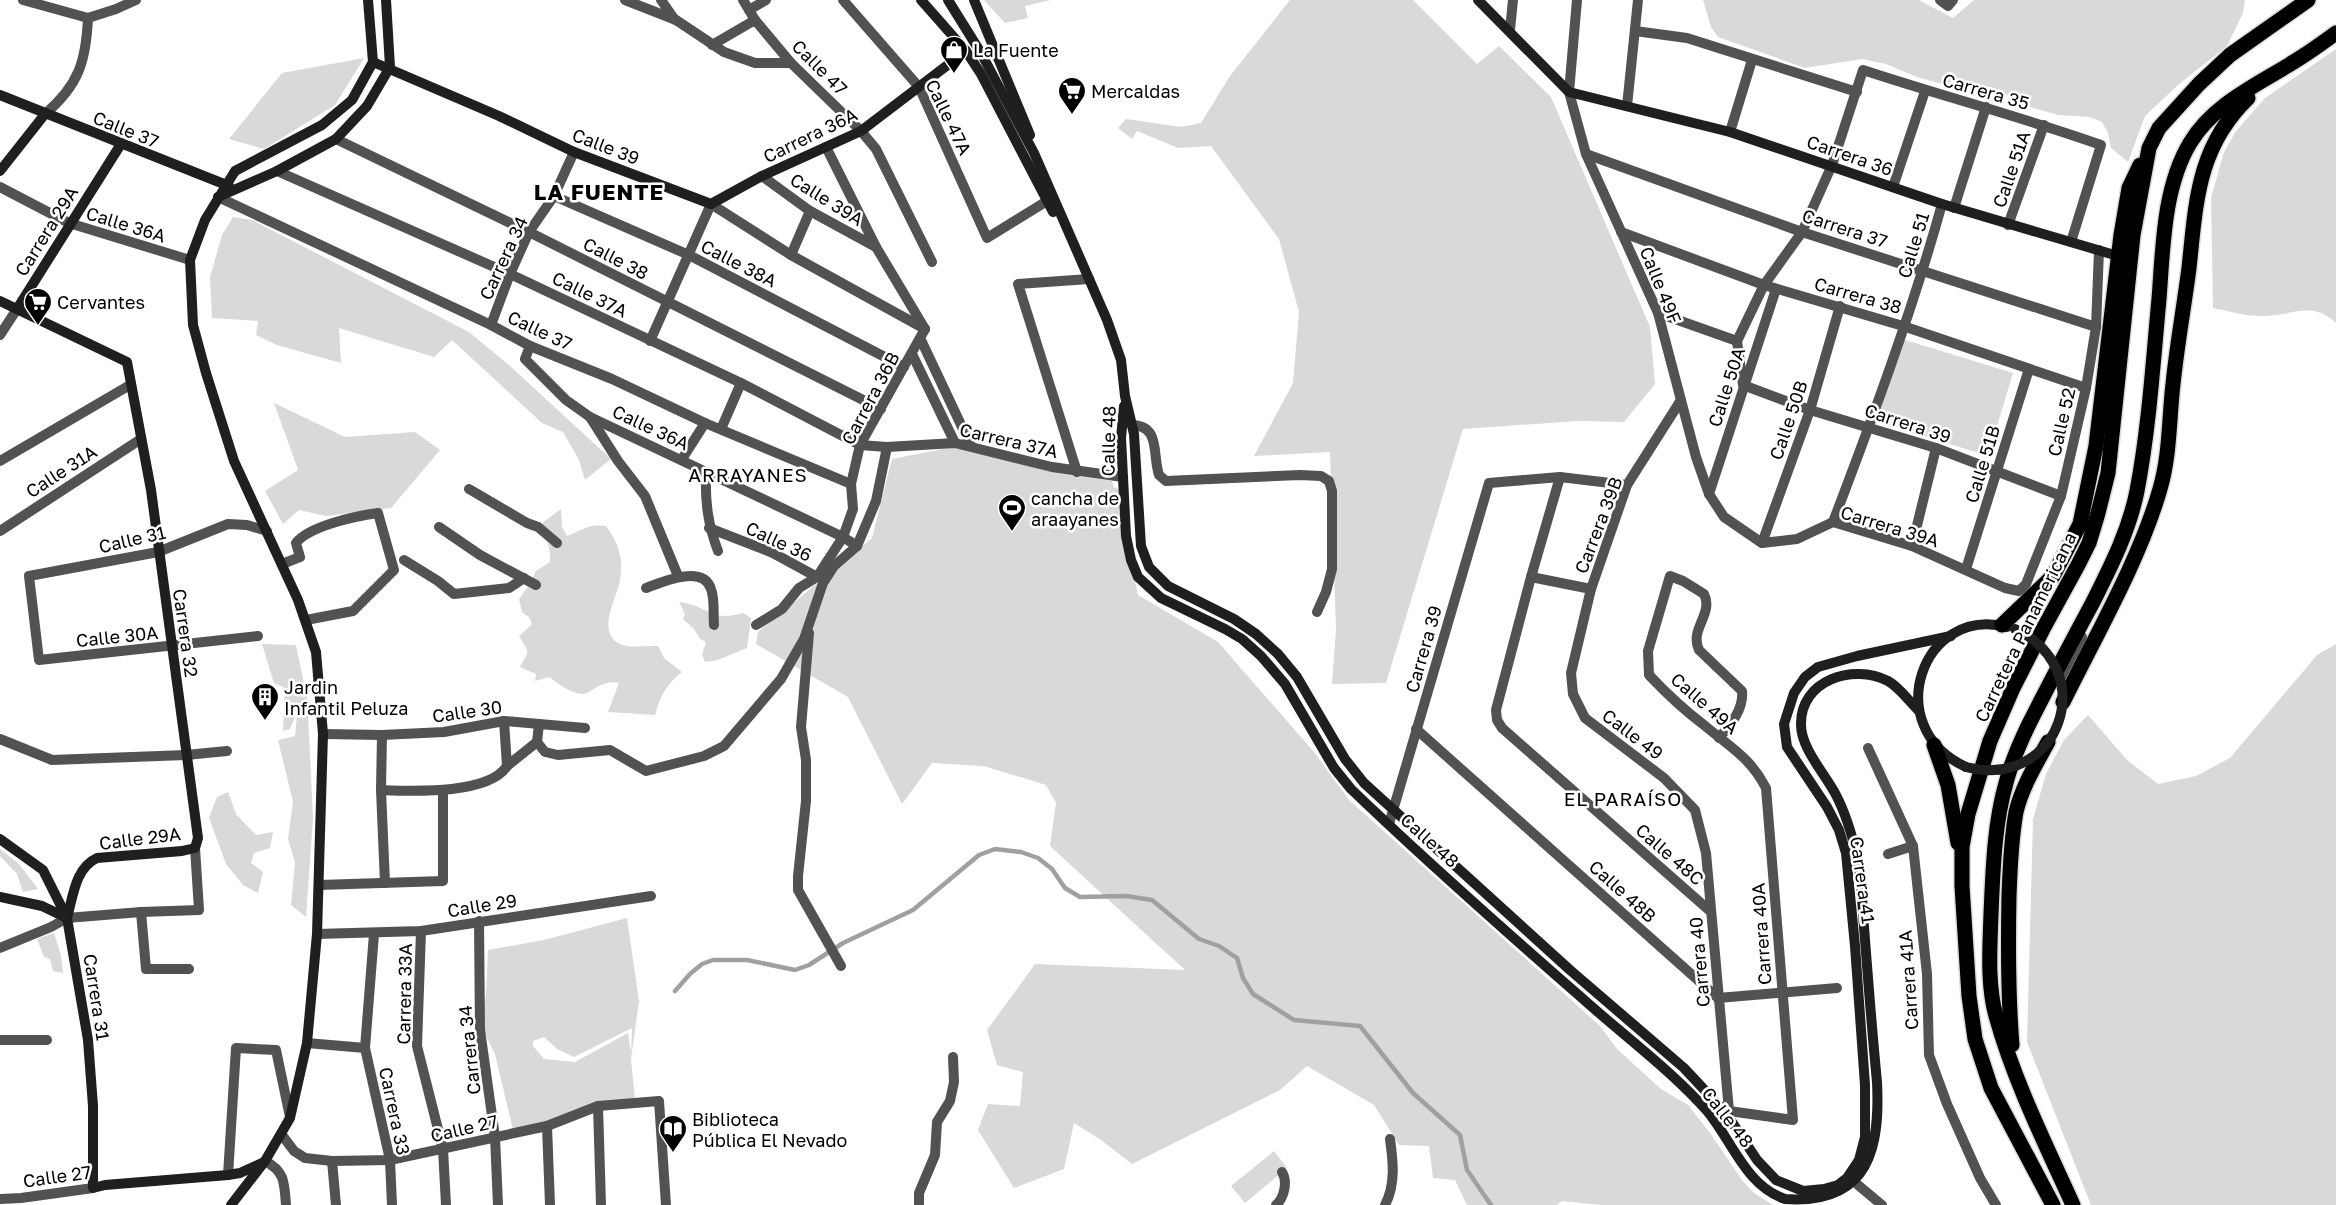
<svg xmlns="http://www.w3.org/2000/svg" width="2336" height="1205" font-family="'Golos Text',sans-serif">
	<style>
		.green { fill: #d9d9d9; fill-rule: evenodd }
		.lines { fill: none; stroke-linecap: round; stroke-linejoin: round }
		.stream { stroke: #a0a0a0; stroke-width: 4.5 }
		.highway-casing { stroke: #dbdbdb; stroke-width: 18 }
		.street { stroke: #525252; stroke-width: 10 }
		.secondary { stroke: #1f1f1f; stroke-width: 10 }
		.highway { stroke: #000; stroke-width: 15 }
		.secondary-bridge { stroke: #1f1f1f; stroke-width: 10 }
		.labels { text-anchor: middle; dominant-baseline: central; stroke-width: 5; stroke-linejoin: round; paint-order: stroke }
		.poi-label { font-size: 18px; fill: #000; stroke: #fff; text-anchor: start }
		.street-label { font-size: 18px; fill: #000; stroke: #fff }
		.neighbourhood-label { font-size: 19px; letter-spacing: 1px; fill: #000; stroke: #fff }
		.district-label { font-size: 22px; font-weight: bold; letter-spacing: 1px; fill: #000; stroke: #fff }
	</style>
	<rect width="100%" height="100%" fill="#fff"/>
	<!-- green -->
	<g class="green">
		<polygon points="984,0 1051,0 1025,6 1028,18 1005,23"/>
		<polygon points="1290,0 1413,0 1477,64 1499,46 1551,97 1650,327 1655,384 1624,422 1578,421 1463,429 1386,683 1332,684 1336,629 1330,452 1254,456 1293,383 1299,312 1279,239 1211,146 1178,148 1137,131 1132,139 1118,128 1126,119 1181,127 1201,123 1230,76"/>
		<polygon points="1703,0 1919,0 1953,18 1974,0 2245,0 2243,13 2227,46 2178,85 2145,116 2128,162 2111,148 2108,133 2102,122 2090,117 2058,115 2020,104 2006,94 1989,87 1953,87 1917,77 1886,64 1862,59 1805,68 1718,37 1711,27"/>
		<path d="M 2336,49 L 2336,323 C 2312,300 2292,316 2263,316 C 2247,317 2229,311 2213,308 L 2211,198 L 2224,152 L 2236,131 L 2265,98 Z"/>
		<polygon points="364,58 335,105 264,149 229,139 282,73"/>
		<polygon points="233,217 252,220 469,332 510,366 611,459 585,480 579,460 563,432 542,423 452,340 434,357 339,328 341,363 277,345 256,335 258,321 212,318 210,277 222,235"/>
		<polygon points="1902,339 2013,373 1988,456 1877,421"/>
		<polygon points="274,403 345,437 415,432 440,450 391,508 326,516 299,510 283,524 265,491 298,470"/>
		<polygon points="958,446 1061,473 1112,481 1114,488 1122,489 1119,511 1138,595 1218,642 1314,752 1349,800 1600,1026 1617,1049 1661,1089 1688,1105 1710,1133 1742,1180 1754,1193 1773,1205 1601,1205 1562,1201 1557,1205 1467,1205 1455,1180 1433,1178 1429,1146 1399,1145 1374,1105 1307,1066 1280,1090 1132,1164 1101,1140 1074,1123 1064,1169 1014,1188 978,1130 988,1104 1020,1106 1023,1072 997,1065 987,1030 1035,964 1185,970 1050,846 1056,803 1046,785 984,766 932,763 902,804 848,697 756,644 758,632 872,538 892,459"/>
		<path d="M 561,509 L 562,527 L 567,536 C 581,531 590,523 606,526 C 618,542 624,559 620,580 C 617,598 592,639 627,646 C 635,648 649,645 658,646 L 664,658 L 682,672 C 666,684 660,697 655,715 L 608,712 L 619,683 C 608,680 598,686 589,692 C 579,699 557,684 550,677 L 535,681 L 536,674 L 520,667 C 530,648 530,655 519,636 L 532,624 L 529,617 L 522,612 L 519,599 L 530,584 L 536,571 L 550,562 C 551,547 547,538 538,526 Z"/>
		<path d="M 679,602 C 708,605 710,623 743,613 L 751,618 L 747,648 L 718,660 L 705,662 L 702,654 L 706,642 L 700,639 L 694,629 L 683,619 L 685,614 Z"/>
		<polygon points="262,644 296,645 308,703 297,712 290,729 283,731 285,688 274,683"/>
		<polygon points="2336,644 2336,1205 2091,1205 2027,1042 2033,819 2046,774 2064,740 2088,715 2127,760 2158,784 2196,776 2230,758 2317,655"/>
		<polygon points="308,713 313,818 306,917 291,905 295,862 288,839 293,802 278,740 295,736 297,716"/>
		<polygon points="228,792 236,814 256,835 273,832 270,848 254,853 251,863 263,872 258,893 243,885 226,864 209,818 217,797"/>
		<polygon points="0,849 19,864 38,889 23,892 17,874 0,856"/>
		<path d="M 627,918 L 639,1001 L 631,1059 L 635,1099 L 513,1130 L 495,1054 L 481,1026 L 486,995 L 488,950 L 544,940 ZM 632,1028 L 631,1053 L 628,1033 L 575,1062 L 544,1059 L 533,1046 L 533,1041 L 544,1037 L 557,1049 L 574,1057 Z"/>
		<polygon points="54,933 61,956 63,973 53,971 50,959 44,957 37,939"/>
		<polygon points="1274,1151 1287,1168 1245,1203 1231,1186"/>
	</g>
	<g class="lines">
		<!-- stream -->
		<polyline class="stream" points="675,991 690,974 702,964 713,960 747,960 795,970 809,965 843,943 913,910 979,855 995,849 1021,852 1038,858 1052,869 1065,888 1080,897 1126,896 1152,900 1199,939 1219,946 1237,958 1243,978 1253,994 1294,1020 1360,1026 1413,1093 1460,1135 1467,1170 1491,1205"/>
		<defs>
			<g id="highway">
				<polyline points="2002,625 2053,576 2080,524 2096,446 2121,235 2129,188 2140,165"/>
				<path d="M 2063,702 C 2096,635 2140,559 2160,489 C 2170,455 2169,419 2173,384 C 2177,345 2184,307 2189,268 C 2196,203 2197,147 2248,98"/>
				<polyline points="1934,745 1948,785 1958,843"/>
				<path d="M 2012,1045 C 2008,996 2008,946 2009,896 C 2010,868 2011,839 2016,812 C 2022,787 2036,764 2048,742"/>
				<polyline points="2053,1205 1991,1088 1975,1039 1969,996 1962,886 1962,847 1968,814 1990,741 2013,688 2043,629 2078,565 2089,543 2098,513 2108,473 2133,235 2149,148 2159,128 2199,84 2230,55 2308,0"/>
				<path d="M 2073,1205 C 2045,1143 2014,1081 1996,1016 C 1987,984 1990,947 1991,914 C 1993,871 1994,825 2006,783 C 2011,763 2019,745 2028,726 C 2049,684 2071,643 2093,602 C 2111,566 2129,531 2137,491 C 2149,428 2153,363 2159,299 C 2163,249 2163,188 2190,143 C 2215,101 2264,82 2303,56 C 2314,49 2325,41 2336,33"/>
			</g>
		</defs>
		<!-- highway casing -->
		<use href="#highway" class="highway-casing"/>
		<!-- street -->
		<g class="street">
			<polyline points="23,0 88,18 116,9 136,0"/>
			<polyline points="625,0 676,20 724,52 755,63 791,63"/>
			<polyline points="661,0 675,20"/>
			<polyline points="743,0 755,20 791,63 861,131 876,149 932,262"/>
			<polyline points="843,0 919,87 987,238 1047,201"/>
			<polyline points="1577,0 1569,92 1586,154 1658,313 1696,457 1709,494 1724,517 1762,543 1797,539 1833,522 1912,546 2005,588 2019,591 2026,584 2061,496 2086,388 2096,327 2099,250"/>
			<polyline points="1940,0 1948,6 1953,0"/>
			<polyline points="749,10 766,0"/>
			<polyline points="1510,30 1513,0"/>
			<polyline points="1635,31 1687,38 1857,92"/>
			<polyline points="712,45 755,20"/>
			<polyline points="1627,106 1638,0"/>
			<path d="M 45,114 C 79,85 86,61 88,18"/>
			<polyline points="1730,132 1752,60"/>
			<polyline points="336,139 529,232 881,409"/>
			<polyline points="826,147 876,247 925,329"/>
			<polyline points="1586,154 1802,232 2096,327"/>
			<polyline points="277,171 510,274 741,383 860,445 887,447 955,443 1052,467 1123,477"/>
			<polyline points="762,176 810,211 876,247"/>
			<polyline points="0,187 69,223 190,260"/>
			<polyline points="1893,187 1925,91"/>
			<polyline points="554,196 689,255 904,367"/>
			<polyline points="218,197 491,325 530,346 612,379 705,423 851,484"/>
			<polyline points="1954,208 1986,107"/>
			<polyline points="2008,225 2044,125"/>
			<polyline points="1621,232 1764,285 1903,326 2086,388"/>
			<polyline points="791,255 810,211"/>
			<polyline points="1658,313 1737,341"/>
			<polyline points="491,325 510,274 529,232 554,196 574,152"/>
			<polyline points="0,335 17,309"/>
			<polyline points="921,340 971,446"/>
			<polyline points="650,341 711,204 791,255 925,329"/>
			<polyline points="530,346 525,359 566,400 590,417 843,537 857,546"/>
			<polyline points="912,354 955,443"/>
			<polyline points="1681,400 1627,485 1591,589 1571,673 1573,694 1585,718 1664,778 1695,810 1706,853 1729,1111"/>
			<polyline points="590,417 618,461 645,496 678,576"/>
			<path d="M 1132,425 C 1161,426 1152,454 1159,475 L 1166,481 L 1300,475 L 1321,476 L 1329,481 L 1332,491 L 1332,569 L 1326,592 L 1317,612"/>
			<polyline points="721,429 741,383"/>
			<polyline points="682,459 705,423"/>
			<polyline points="0,461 130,385"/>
			<polyline points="1077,472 1018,284 1089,279"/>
			<path d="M 706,473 C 705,502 708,525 718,551"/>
			<polyline points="1560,477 1531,577 1496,710 1497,720 1502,728 1710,911"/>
			<polyline points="469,489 527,523 538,527 557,543"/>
			<polyline points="1709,494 1776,289"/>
			<path d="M 2061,496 L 1936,448 L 1810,410 L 1743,385 L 1737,341 L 1764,285 L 1802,232 L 1832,165 L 1863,70 C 1942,96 2022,117 2101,145 L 2071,242"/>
			<path d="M 1833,522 C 1873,417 1912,312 1942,204"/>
			<polyline points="439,527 480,555 536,585"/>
			<polyline points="709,528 773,553 817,577 822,574"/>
			<polyline points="0,531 141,439"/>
			<polyline points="1762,543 1810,410 1840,306"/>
			<polyline points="1912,546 1936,448"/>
			<polyline points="404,560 438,581 454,594 509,588 524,578"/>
			<path d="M 282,564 L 300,557 L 296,543 C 309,526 356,516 378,513 L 394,570 L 353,611 L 306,620"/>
			<polyline points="1966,569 2029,369"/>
			<polyline points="1531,577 1591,589"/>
			<path d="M 646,588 C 662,582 703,564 711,589 C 715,599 713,614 714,625"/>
			<polyline points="756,625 782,609 799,588 817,577 843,537 853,509 851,484 860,445 925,329"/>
			<polyline points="809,633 801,727 806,760 806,801 798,876 798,890 841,966"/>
			<polyline points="258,636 39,660 29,576 158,552 228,524 247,525 267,531"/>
			<polyline points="2059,681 2082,637"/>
			<polyline points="539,724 537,742 545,752 558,755 610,750 646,771 704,756 724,746 781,679 804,639 823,583 834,566 857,546 876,501 887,447"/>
			<polyline points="1416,729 1718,998 1837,988"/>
			<polyline points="323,734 382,735 444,732 504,721 585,728"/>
			<polyline points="382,735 381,790 385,883"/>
			<path d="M 1719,738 C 1730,725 1744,710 1742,691 L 1699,650 C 1689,629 1714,614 1704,594 L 1683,581 L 1670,576 L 1648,651 L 1649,675 C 1666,693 1684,710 1704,725 C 1730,747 1750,757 1766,788 L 1793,1120 L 1729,1111"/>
			<polyline points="0,739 52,760 186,755 227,751"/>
			<polyline points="1868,748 1913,846 1927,974 1929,1055 1947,1104 1980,1178 1996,1205"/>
			<polyline points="507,766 537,742"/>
			<path d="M 381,790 C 411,791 489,795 507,766 L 504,721"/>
			<polyline points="1389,824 1489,483 1560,477 1627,485"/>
			<polyline points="1888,854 1913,846"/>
			<polyline points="319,885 443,881 443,791"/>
			<polyline points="141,912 146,969 189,969"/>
			<polyline points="479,921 480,1030 495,1137 498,1205"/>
			<polyline points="421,931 417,1046 443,1149 446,1205"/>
			<polyline points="317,934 421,931 651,896"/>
			<polyline points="374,934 365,1048 390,1160 392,1205"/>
			<polyline points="0,948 51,927 67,918 141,912 199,910 195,848"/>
			<polyline points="0,1040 47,1040"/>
			<polyline points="307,1043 365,1048"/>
			<polyline points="598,1106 601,1205"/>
			<polyline points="547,1126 550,1205"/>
			<polyline points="282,1135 294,1151 305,1158 332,1161 390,1160 547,1126 598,1106 659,1101 666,1205"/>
			<path d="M 265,1161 C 286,1172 284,1184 286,1205"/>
			<polyline points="332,1161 336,1205"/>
			<polyline points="228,1175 236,1048 276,1050 290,1117"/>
			<polyline points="1858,1185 1882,1205"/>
			<polyline points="0,1199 21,1198 93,1188"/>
			<polyline points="919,1205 919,1193 935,1155 937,1122 950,1101 954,1082 953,1057"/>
			<path d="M 1276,1205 C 1284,1198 1288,1182 1282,1172"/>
			<path d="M 1385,1205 C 1396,1184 1393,1161 1390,1139"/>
		</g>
		<!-- secondary -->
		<g class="secondary">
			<polyline points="921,0 966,51 981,74 1053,212"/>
			<polyline points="948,0 981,53 1034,153 1107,320 1121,360 1125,396 1134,434 1141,546 1149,567 1168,586 1234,619 1256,634 1278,654 1297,677 1345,759 1364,783 1570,970 1684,1068 1726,1113 1757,1160 1776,1180 1803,1191 1824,1189 1838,1185 1847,1178 1859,1160 1865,1137 1865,1085 1855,946 1846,853 1839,830 1827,807 1787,747 1784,724 1794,693 1805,677 1818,667 1857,656 1951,636"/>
			<polyline points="974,0 1030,135"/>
			<polyline points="1478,0 1569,92 1730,132 1942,204 2118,256"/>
			<polyline points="373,62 499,116 574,152 711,204 762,176 861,131 966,51"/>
			<polyline points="0,95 229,186"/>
			<polyline points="0,171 45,114"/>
			<polyline points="218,197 277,171 336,139 367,106 390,67 386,0"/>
			<path d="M 0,301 L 127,362 L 151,490 L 198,838 L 195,848 L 182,851 L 97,858 C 75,868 73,897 67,918"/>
			<polyline points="17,309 121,144"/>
			<path d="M 1124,406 L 1121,438 L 1126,536 L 1131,560 L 1138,577 L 1161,598 L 1225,629 L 1242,639 L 1261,656 L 1285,684 L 1334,768 L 1351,789 C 1426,861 1504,930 1582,998 C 1623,1035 1672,1071 1708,1112 C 1732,1141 1746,1186 1785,1199 C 1872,1205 1880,1144 1877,1082 C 1872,1031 1868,979 1864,927 C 1862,904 1862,878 1857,856 C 1852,835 1846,814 1836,795 C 1825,774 1801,748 1801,725 C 1800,680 1853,663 1888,681 C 1899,687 1909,701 1918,710"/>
			<path d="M 1966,767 C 1879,727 1922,605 2007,627"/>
			<polyline points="0,839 43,870 67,918 88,1040 93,1106 93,1188 105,1185 228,1175 240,1173 262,1163"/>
			<polyline points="0,897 42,906 67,918"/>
			<polyline points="231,1205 265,1161 290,1118 307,1043 317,934 323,734 316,652 298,600 234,461 206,373 193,325 190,260 205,220 235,171 322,125 352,100 373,62 368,0"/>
		</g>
		<!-- highway -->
		<use href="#highway" class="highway"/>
		<!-- secondary-bridge -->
		<path class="secondary-bridge" d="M 1966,767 C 2060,791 2102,670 2015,629"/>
	</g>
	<!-- icons -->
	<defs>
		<symbol id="shop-pin" viewBox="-11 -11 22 30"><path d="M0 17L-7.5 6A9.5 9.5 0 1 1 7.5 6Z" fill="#000" stroke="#fff"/><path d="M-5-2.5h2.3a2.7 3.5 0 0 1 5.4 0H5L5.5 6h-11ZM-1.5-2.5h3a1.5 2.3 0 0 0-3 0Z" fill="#fff"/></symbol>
		<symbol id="supermarket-pin" viewBox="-11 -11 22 30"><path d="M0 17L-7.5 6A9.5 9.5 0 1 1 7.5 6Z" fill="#000" stroke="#fff"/><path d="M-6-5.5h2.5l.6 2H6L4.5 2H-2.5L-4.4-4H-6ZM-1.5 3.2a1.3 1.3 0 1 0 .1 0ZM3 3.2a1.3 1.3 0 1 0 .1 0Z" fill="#fff"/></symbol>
		<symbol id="stadium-pin" viewBox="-11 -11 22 30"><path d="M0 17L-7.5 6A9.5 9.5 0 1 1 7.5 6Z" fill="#000" stroke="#fff"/><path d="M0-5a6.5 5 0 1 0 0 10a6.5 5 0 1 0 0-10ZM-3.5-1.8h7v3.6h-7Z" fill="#fff"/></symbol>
		<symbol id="building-pin" viewBox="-11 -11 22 30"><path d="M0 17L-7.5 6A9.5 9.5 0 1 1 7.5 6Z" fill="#000" stroke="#fff"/><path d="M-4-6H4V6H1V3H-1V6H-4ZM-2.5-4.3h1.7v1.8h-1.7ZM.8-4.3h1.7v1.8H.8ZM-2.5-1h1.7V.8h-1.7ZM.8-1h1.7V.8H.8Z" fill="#fff"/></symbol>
		<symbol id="library-pin" viewBox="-11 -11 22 30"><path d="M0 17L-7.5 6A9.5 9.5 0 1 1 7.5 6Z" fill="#000" stroke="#fff"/><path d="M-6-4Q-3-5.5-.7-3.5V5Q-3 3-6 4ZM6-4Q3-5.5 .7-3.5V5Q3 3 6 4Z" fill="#fff"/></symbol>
	</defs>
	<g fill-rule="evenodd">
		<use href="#shop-pin" x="938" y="34" width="32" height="43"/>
		<use href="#supermarket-pin" x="1056" y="75" width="32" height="43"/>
		<use href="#supermarket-pin" x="22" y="286" width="32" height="43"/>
		<use href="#stadium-pin" x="996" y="492" width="32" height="43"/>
		<use href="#building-pin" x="249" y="681" width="32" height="43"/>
		<use href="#library-pin" x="657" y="1113" width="32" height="43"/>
	</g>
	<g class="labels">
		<!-- poi labels -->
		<g class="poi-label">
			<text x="973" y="50">La Fuente</text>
			<text x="1091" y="91">Mercaldas</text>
			<text x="57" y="302">Cervantes</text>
			<text x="1031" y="498">cancha de<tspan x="1031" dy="21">araayanes</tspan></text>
			<text x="284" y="687">Jardin<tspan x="284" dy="21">Infantil Peluza</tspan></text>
			<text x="692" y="1119">Biblioteca<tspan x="692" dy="21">Pública El Nevado</tspan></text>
		</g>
		<!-- street labels -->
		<g class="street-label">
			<text transform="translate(820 67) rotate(45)">Calle 47</text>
			<text transform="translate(1986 91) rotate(16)">Carrera 35</text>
			<text transform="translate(949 117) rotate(64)">Calle 47A</text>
			<text transform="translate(126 129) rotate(22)">Calle 37</text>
			<text transform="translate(810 135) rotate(-26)">Carrera 36A</text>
			<text transform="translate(606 146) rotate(21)">Calle 39</text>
			<text transform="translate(1850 155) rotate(19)">Carrera 36</text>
			<text transform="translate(2011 169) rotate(-71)">Calle 51A</text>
			<text transform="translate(827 199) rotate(32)">Calle 39A</text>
			<text transform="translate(126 224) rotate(17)">Calle 36A</text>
			<text transform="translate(1845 228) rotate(18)">Carrera 37</text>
			<text transform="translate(46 231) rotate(-58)">Carrera 29A</text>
			<text transform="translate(1913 245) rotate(-73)">Calle 51</text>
			<text transform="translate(503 258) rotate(-65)">Carrera 34</text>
			<text transform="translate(616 258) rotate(27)">Calle 38</text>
			<text transform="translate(739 263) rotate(27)">Calle 38A</text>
			<text transform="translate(1661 285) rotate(68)">Calle 49F</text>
			<text transform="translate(590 294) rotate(26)">Calle 37A</text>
			<text transform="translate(1858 295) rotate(16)">Carrera 38</text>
			<text transform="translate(540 330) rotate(25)">Calle 37</text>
			<text transform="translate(1726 387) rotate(-72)">Calle 50A</text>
			<text transform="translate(870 398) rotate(-62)">Carrera 36B</text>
			<text transform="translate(1788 420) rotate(-71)">Calle 50B</text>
			<text transform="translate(2061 422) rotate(-77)">Calle 52</text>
			<text transform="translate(1908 423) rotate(18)">Carrera 39</text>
			<text transform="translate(651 427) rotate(25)">Calle 36A</text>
			<text transform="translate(1009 440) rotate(13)">Carrera 37A</text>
			<text transform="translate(1108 441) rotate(-89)">Calle 48</text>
			<text transform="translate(1982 464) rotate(-73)">Calle 51B</text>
			<text transform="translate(61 471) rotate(-33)">Calle 31A</text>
			<text transform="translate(1598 525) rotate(-69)">Carrera 39B</text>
			<text transform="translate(1890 526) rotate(17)">Carrera 39A</text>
			<text transform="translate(132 539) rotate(-13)">Calle 31</text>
			<text transform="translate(779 541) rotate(25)">Calle 36</text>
			<text transform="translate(2025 627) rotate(-64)">Carretera Panamericana</text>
			<text transform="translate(186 633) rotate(82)">Carrera 32</text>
			<text transform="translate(117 636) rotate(-6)">Calle 30A</text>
			<text transform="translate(1423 649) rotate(-74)">Carrera 39</text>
			<text transform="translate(1705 703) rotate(41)">Calle 49A</text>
			<text transform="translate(467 711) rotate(-8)">Calle 30</text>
			<text transform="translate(1633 734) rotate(37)">Calle 49</text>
			<text transform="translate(140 838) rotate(-7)">Calle 29A</text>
			<text transform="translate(1430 840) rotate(42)">Calle 48</text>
			<text transform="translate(1670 854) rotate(41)">Calle 48C</text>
			<text transform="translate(1863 880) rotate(82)">Carrera 41</text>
			<text transform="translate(1623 891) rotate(42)">Calle 48B</text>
			<text transform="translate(482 905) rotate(-9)">Calle 29</text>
			<text transform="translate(1761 934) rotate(-94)">Carrera 40A</text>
			<text transform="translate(1699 962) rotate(-95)">Carrera 40</text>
			<text transform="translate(1908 980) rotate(-94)">Carrera 41A</text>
			<text transform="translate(404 994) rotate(-89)">Carrera 33A</text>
			<text transform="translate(97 997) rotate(81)">Carrera 31</text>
			<text transform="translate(469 1050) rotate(-96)">Carrera 34</text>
			<text transform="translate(395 1111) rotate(78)">Carrera 33</text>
			<text transform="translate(1728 1117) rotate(52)">Calle 48</text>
			<text transform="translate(464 1128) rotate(-13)">Calle 27</text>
			<text transform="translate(57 1176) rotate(-8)">Calle 27</text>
		</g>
		<!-- neighbourhood labels -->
		<g class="neighbourhood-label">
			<text x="748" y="474">ARRAYANES</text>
			<text x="1623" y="798">EL PARAÍSO</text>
		</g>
		<!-- district labels -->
		<g class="district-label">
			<text x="599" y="191">LA FUENTE</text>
		</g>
	</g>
</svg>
